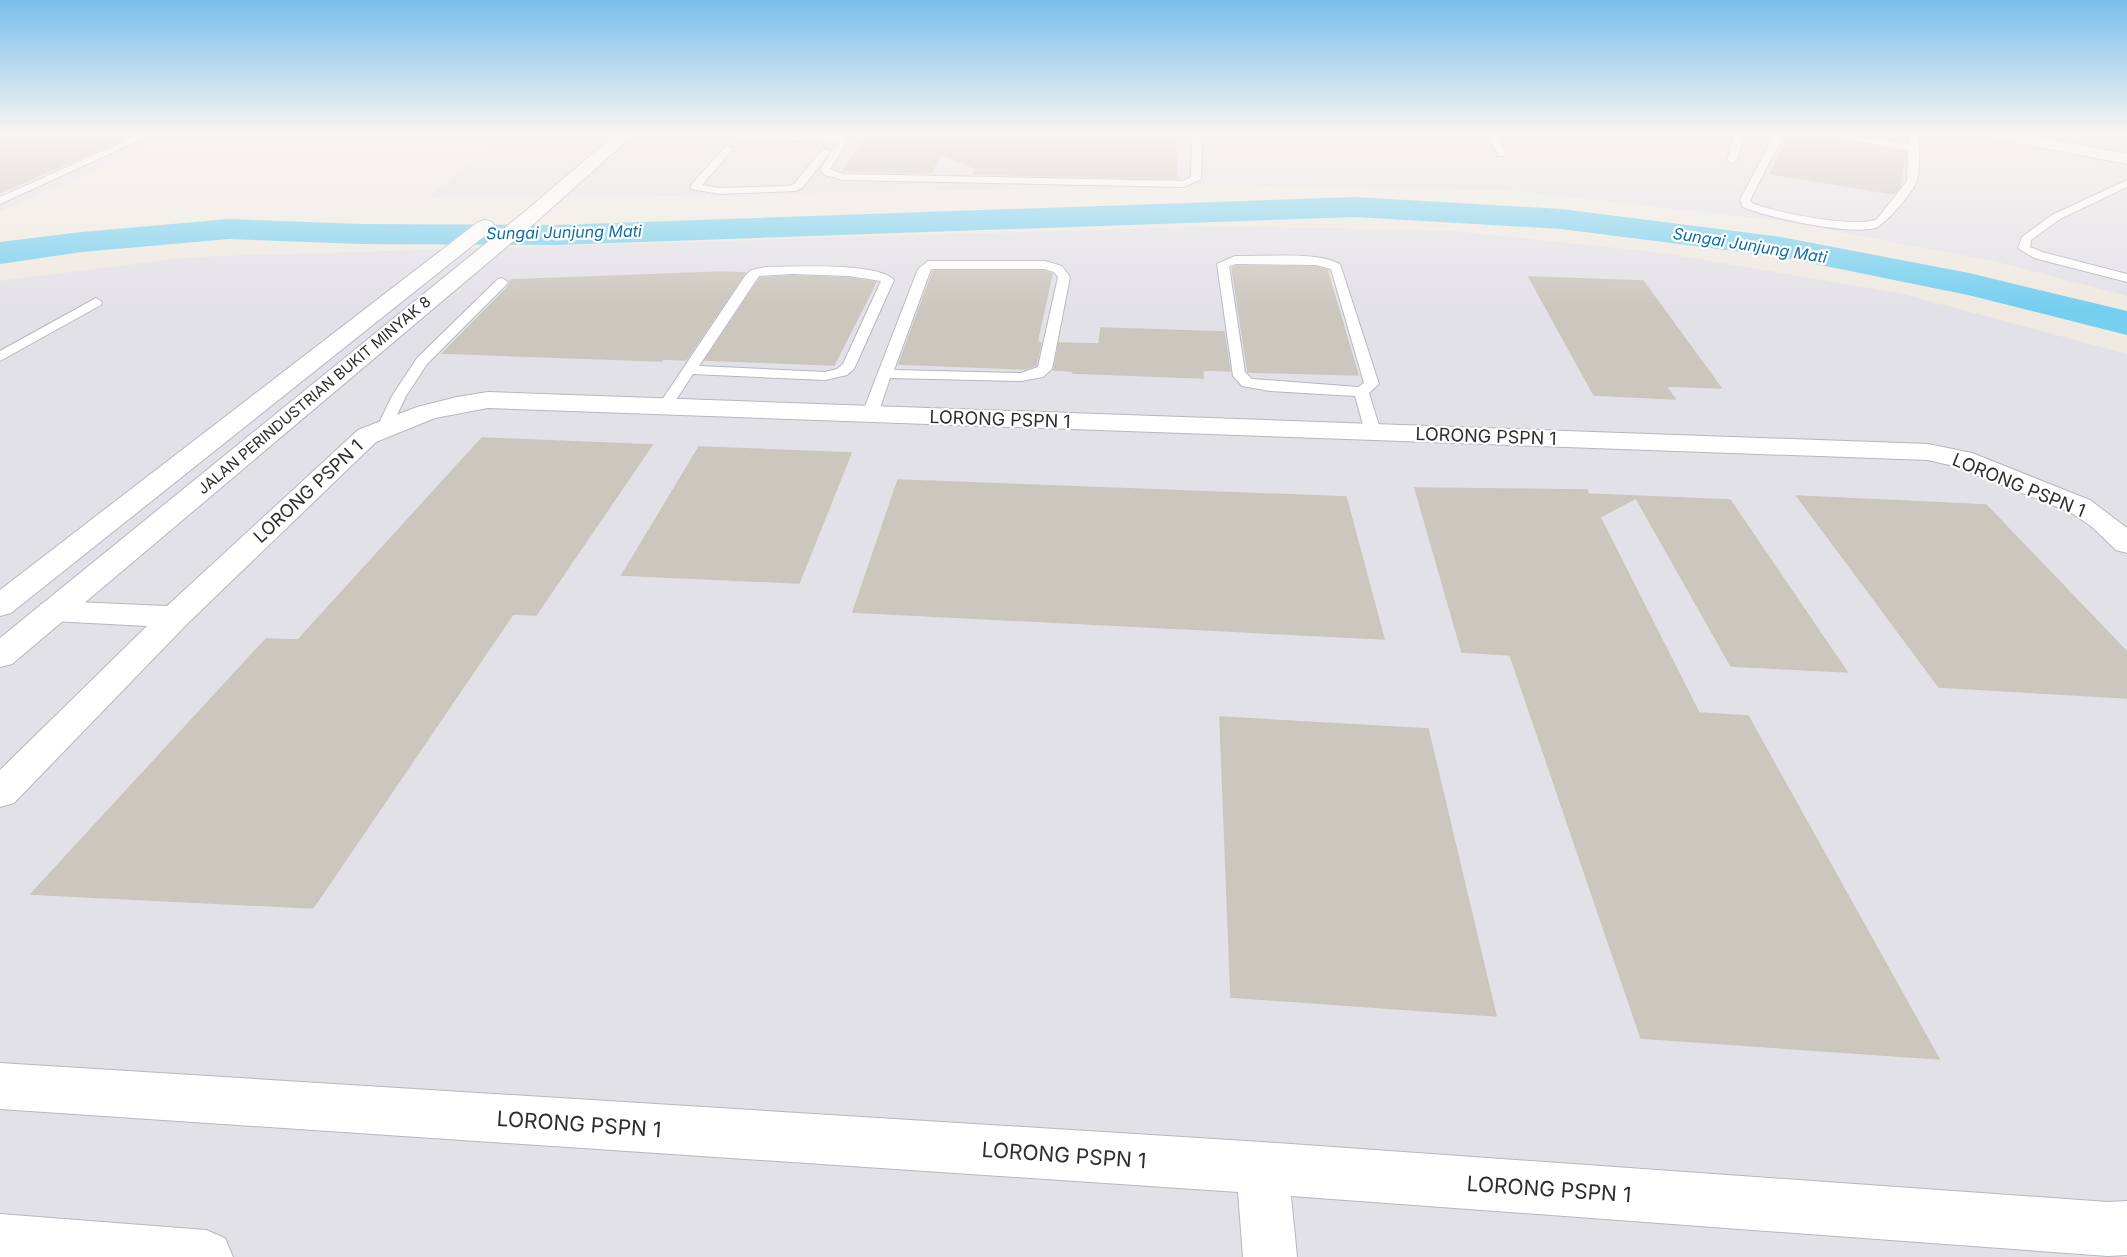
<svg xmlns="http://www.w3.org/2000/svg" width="2127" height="1257" font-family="Inter,sans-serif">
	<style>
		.industrial { fill: #e3e1e8 }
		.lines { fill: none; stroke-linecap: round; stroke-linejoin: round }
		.river { fill: #75cff0; fill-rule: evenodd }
		.building { fill: #cbc7bf; stroke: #cbc5ba; stroke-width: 1.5 }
		.lane-casing { stroke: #b4b7c1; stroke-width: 2 }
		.street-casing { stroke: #b4b7c1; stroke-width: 2 }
		.secondary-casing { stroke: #b4b7c1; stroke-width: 2 }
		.lane { fill: #fff; fill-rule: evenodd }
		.street { fill: #fff; fill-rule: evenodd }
		.secondary { fill: #fff; fill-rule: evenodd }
		.labels { text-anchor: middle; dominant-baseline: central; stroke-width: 4.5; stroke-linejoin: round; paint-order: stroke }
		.far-street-label { font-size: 15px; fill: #2e2e2e; stroke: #fff }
		.far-water-label { font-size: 16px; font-style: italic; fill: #0d6fa3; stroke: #fff }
		.street-label { font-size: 18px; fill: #2e2e2e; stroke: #fff }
		.near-street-label { font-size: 21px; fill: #2e2e2e; stroke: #fff }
	</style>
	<rect width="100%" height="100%" fill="#efe9e1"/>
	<!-- industrial -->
	<g class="industrial">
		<polygon points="0,133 173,133 118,162 0,211"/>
		<polygon points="508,133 2127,133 2127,296 1994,261 1775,220 1503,190 1211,185 671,196 428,197"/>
		<polygon points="1221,226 1455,231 1663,253 1899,293 2127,354 2127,1257 0,1257 0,281 190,257"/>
	</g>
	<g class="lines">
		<!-- river -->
		<polygon class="river" points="1355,197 1561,209 1781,237 1969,273 2127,311 2127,335 1968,295 1781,257 1561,229 1355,217 556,245 361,244 229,239 82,252 0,264 0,242 82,232 229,219 361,224 556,225"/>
	</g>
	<!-- building -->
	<g class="building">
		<polygon points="0,133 137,133 0,193"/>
		<polygon points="868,133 1176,133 1176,179 973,174 976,169 941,153 931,173 843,171"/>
		<polygon points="1790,133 1905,152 1900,187 1894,194 1771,174"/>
		<polygon points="1236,266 1316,267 1327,270 1358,375 1248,372 1232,268"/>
		<polygon points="933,271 1044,271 1052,274 1037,342 1041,343 1036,365 1026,369 899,364"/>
		<polygon points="723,272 745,273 686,360 663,359 661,361 443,353 508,287 511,280"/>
		<polygon points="793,276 849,278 876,282 834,365 705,360 760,278"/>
		<polygon points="1529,277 1643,281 1721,388 1666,386 1675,399 1594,395"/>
		<polygon points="1101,328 1224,332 1230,371 1203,370 1203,378 1073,373 1073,371 1054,370 1059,343 1099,344"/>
		<polygon points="482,438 652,445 536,615 513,614 313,908 31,894 266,639 298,640"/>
		<polygon points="699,447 851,453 799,583 622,575"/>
		<polygon points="898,480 1346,497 1384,639 853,612"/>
		<polygon points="1415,488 1587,490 1588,494 1730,500 1847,672 1731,666 1636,498 1600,517 1699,713 1748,716 1939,1059 1641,1038 1510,655 1462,652"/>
		<polygon points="1797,496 1986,505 2127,652 2127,698 1939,687"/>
		<polygon points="1220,717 1428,729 1496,1016 1231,997"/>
	</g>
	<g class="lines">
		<defs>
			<g id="lane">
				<polygon points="143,133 155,133 0,204 0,197"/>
				<polygon points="632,133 844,136 849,139 830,169 843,174 1183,181 1191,177 1192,133 1202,133 1201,179 1184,187 843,180 825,175 820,170 838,142 636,136"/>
				<polygon points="1487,133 1497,133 1506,154 1504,156 1498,156"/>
				<polygon points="1735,133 1745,133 1737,160 1732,163 1727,160"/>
				<path d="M 1775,133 L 1785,133 L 1750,200 L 1752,203 C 1774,212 1856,229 1877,219 L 1907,181 L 1908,150 L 1808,133 L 1833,133 L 1909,144 L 1909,133 L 1919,133 C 1918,148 1921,166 1917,180 C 1915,190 1885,225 1875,228 C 1849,235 1769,218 1743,207 L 1740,200 Z"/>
				<polygon points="726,146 734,148 702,185 720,188 789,186 794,184 823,149 831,151 802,188 795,191 720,194 691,189 691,185"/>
				<polygon points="2127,180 2127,187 2060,219 2031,240 2030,247 2042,252 2127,274 2127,282 2034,258 2018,248 2022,237 2052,215"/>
				<path d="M 1235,256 C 1264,257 1316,251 1340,264 L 1379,384 L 1369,393 L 1381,432 L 1378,435 L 1368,435 L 1365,432 L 1355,396 L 1270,391 L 1242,386 L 1233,376 L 1217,264 ZM 1236,264 L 1316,265 L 1331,269 L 1364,383 L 1358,387 L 1252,379 L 1245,372 L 1229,266 Z"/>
				<path d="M 928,261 L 1045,261 L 1062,266 L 1070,277 L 1052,369 L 1043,377 L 1021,381 L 890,378 L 878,414 L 875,417 L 865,417 L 862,414 L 918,269 ZM 931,269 L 1044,269 L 1054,272 L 1058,277 L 1038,367 L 1021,373 L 894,370 Z"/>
				<path d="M 766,267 C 792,267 877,262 894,280 L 854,369 L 847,375 L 825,380 L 693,374 L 670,409 L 660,409 L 658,406 L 745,276 L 751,270 ZM 793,274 L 849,276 L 881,281 L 843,364 L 837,369 L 825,372 L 699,366 L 759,276 Z"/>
				<polygon points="502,278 508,282 506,285 427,364 406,396 390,430 380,430 377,427 392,396 417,358 498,279"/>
				<polygon points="96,298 102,302 101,305 0,361 0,351"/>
			</g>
			<g id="street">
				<polygon points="1984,133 2018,133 2127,154 2127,164 1992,138"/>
				<polygon points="488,392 1928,444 1972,453 2090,500 2127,528 2127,553 2116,550 2091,526 2070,512 1954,466 1928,460 488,408 435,418 376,442 187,624 14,803 0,807 0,770 147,626 52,621 41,618 36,611 41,604 52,601 167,606 358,430 417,407 457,397"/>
				<polygon points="0,1063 1262,1142 2108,1202 2127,1201 2127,1255 2108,1256 1291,1196 1297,1257 1243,1257 1238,1192 0,1109"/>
			</g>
			<g id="secondary">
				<polygon points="617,133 635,133 536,222 12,664 0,667 0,638 522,214"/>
				<polygon points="485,220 492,222 495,226 492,230 11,613 0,616 0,590 478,222"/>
				<polygon points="0,1214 206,1230 225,1238 233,1257 0,1257"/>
			</g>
		</defs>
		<!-- lane casing -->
		<use href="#lane" class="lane-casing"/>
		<!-- street casing -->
		<use href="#street" class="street-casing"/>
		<!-- secondary casing -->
		<use href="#secondary" class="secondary-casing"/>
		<!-- lane -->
		<use href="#lane" class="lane"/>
		<!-- street -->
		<use href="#street" class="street"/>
		<!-- secondary -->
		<use href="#secondary" class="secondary"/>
	</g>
	<!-- sky -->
	<linearGradient id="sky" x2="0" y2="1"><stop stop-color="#7abfeb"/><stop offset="0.43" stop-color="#f8f5f2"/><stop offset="1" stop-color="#f8f5f2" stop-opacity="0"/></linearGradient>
	<rect width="2127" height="309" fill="url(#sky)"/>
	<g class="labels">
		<!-- far-street labels -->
		<g class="far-street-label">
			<text transform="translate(314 395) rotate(-40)">JALAN PERINDUSTRIAN BUKIT MINYAK 8</text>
		</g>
		<!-- far-water labels -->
		<g class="far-water-label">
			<text transform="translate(564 232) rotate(-1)">Sungai Junjung Mati</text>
			<text transform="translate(1750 245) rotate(9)">Sungai Junjung Mati</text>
		</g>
		<!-- street labels -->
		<g class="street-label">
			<text transform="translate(1000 419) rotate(2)">LORONG PSPN 1</text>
			<text transform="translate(1486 436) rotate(2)">LORONG PSPN 1</text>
			<text transform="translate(2019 485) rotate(22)">LORONG PSPN 1</text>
			<text transform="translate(308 491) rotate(-43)">LORONG PSPN 1</text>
		</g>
		<!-- near-street labels -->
		<g class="near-street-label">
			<text transform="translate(579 1124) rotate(4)">LORONG PSPN 1</text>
			<text transform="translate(1064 1155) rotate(4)">LORONG PSPN 1</text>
			<text transform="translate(1549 1189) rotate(4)">LORONG PSPN 1</text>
		</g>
	</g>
</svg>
